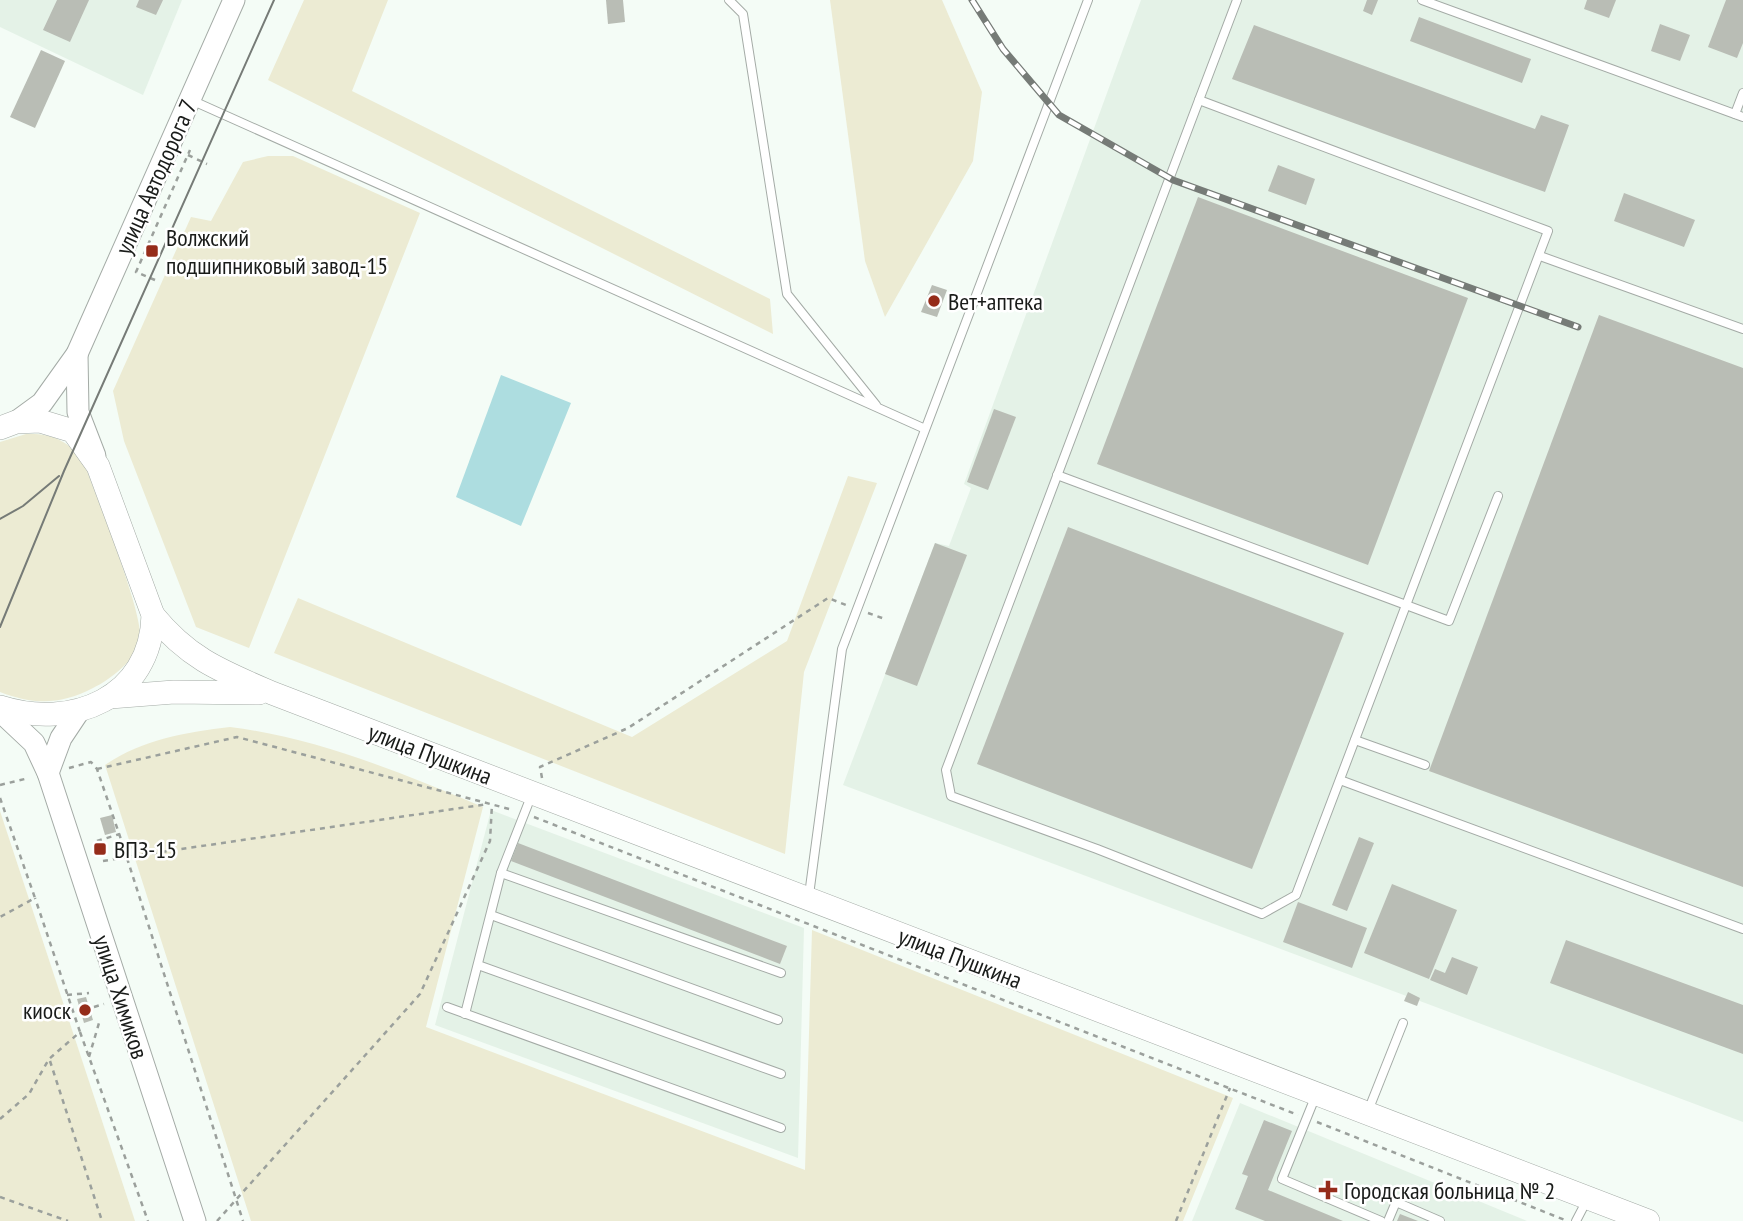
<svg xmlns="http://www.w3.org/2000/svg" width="1743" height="1221" font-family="'PT Sans Narrow',sans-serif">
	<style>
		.built { fill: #e4f2e7 }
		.green { fill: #ecebd3 }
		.water { fill: #addde0 }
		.building { fill: #b9bdb5 }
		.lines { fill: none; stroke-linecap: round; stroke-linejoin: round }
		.service-casing { stroke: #a4aba6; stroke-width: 10 }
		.tertiary-casing { stroke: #a4aba6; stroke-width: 23 }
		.secondary-casing { stroke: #a4aba6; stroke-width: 24 }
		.path { stroke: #9ba09c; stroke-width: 2.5; stroke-dasharray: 5 5; stroke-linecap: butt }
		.service { stroke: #fff; stroke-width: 8 }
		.tertiary { stroke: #fff; stroke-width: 21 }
		.secondary { stroke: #fff; stroke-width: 23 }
		.tram { stroke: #767b77; stroke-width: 2 }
		.rail-casing { stroke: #767b77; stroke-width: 7 }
		.rail { stroke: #fff; stroke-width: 4.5; stroke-dasharray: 13; stroke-linecap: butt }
		.poi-dot { fill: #952c1a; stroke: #fff; stroke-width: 2.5 }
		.labels { text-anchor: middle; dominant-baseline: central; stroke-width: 5; stroke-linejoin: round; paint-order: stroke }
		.street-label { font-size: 24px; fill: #191b19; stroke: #fff }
		.poi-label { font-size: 24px; fill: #191b19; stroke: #fff; text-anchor: start }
	</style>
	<rect width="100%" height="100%" fill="#f4fcf6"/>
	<!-- built -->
	<g class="built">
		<polygon points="0,0 182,0 143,95 0,27"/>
		<polygon points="1141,0 1743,0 1743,1122 843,785 935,543 949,546 971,488 964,484"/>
		<polygon points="491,810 804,928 798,1158 435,1025"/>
		<polygon points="1240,1103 1527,1221 1192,1221"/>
	</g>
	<!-- green -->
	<g class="green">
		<polygon points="304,0 388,0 352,91 770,299 773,334 268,80"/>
		<polygon points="830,0 942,0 982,92 973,161 885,317 865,261"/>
		<polygon points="268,156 293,156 420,213 249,648 196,627 124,441 113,391 191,217 211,221 243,162"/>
		<path d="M 26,434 C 51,433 67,440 83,460 C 94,491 144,614 140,639 C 137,659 110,680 93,688 C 60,705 34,705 0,692 L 0,442 Z"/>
		<polygon points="848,476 877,483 804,672 785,854 274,653 298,598 632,737 787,641"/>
		<path d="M 230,727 C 318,738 402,773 483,807 L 426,1027 L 805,1170 L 812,930 L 1233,1098 L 1183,1221 L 251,1221 L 105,765 C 141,740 186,732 230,727 Z"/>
		<polygon points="0,811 135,1221 0,1221"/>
	</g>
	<!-- water -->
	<polygon class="water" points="501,375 571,403 521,526 456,497"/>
	<!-- building -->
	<g class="building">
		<polygon points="57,0 89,0 70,42 43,30"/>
		<polygon points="139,0 163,0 156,15 136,7"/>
		<polygon points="606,0 623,0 625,22 608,24"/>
		<polygon points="1367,0 1378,0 1372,15 1363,11"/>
		<polygon points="1587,0 1616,0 1609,18 1584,9"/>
		<polygon points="1726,0 1743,0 1743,43 1737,58 1708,47"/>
		<polygon points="1419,17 1531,59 1522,83 1410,41"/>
		<polygon points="1660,24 1690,35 1680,61 1651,51"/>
		<polygon points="1254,25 1535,129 1541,115 1569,125 1545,192 1232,79"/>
		<polygon points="41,50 65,61 35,128 10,117"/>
		<polygon points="1278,165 1315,179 1306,205 1268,191"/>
		<polygon points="1624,193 1695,220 1684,247 1614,221"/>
		<polygon points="1198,197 1468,298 1368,565 1097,464"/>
		<polygon points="932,285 947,290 937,317 921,312"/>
		<polygon points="1599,315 1743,368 1743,887 1429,771"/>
		<polygon points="994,409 1016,417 988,490 967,482"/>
		<polygon points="1068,527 1344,633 1252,869 977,764"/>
		<polygon points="935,543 967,555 917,686 885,674"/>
		<polygon points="112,815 116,832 105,835 100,818"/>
		<polygon points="1359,837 1374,843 1347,911 1332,905"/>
		<polygon points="518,843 787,946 780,964 511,861"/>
		<polygon points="1392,884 1457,910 1429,979 1364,953"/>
		<polygon points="1298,902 1367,928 1352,968 1283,942"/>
		<polygon points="1566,940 1743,1005 1743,1054 1550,983"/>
		<polygon points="1452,957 1478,967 1467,995 1430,980 1435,969 1445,973"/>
		<polygon points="1408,992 1420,998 1417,1006 1404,1001"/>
		<polygon points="86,997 93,1020 84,1023 77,999"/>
		<polygon points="1264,1120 1292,1131 1268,1190 1343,1221 1265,1221 1235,1209 1248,1176 1242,1174"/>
		<polygon points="1400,1214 1418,1221 1397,1221"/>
	</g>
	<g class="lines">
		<defs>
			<g id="service">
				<polyline points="729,0 743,14 787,294 876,405"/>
				<polyline points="1422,0 1743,117"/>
				<polyline points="191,100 923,428"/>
				<polygon points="1199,100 1548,231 1296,895 1262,914 1097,849 951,796 946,770"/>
				<polyline points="1199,100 1237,0"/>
				<polyline points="1735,114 1743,93"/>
				<polyline points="1540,256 1743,329"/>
				<polyline points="1057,475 1449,621 1498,496"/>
				<polyline points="1355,740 1425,765"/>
				<polyline points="1340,780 1743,929"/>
				<polyline points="501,873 781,973"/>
				<polyline points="809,895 842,649 1088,0"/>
				<polyline points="491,915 778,1020"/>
				<polyline points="478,965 781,1074"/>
				<polyline points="447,1007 781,1128"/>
				<polyline points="465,1014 501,873 532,794"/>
				<polyline points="1316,1095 1282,1179 1381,1221"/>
				<polyline points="1368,1111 1403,1023"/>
				<polyline points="1388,1221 1396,1202 1440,1221"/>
				<polyline points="1576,1221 1587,1200"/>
			</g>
			<g id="tertiary">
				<polyline points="77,354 78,412 95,456"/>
				<polyline points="16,422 42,403 77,354 234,0"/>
				<polyline points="0,711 34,743 48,773 195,1221"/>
				<polyline points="48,773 61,738 79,711"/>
			</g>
			<g id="secondary">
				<path d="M 0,428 L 16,422 L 40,421 L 73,431 L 98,466 L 153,615 C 151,698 72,730 0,707"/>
				<path d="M 153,615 C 189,659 221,671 272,693 L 1648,1221"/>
				<polyline points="110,697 174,692 259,693"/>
			</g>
		</defs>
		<!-- service casing -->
		<use href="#service" class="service-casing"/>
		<!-- tertiary casing -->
		<use href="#tertiary" class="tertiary-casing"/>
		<!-- secondary casing -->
		<use href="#secondary" class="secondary-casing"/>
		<!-- path -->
		<g class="path">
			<polyline points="188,155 207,164"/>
			<polyline points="155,280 136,272 190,150"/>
			<polyline points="868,613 885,619"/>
			<polyline points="69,768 91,762 97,769 127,857 488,804"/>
			<polyline points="97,769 237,737 513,810"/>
			<polyline points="542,778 540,767 628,728 828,598 846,605"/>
			<polyline points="0,785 29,778"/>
			<polyline points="0,798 35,898 0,917"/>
			<polyline points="534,817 1298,1115"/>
			<polyline points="97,841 120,834"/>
			<polyline points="127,858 243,1221"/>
			<polyline points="103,861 127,857"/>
			<polyline points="67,995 89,993"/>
			<polyline points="94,1007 104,1004"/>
			<polyline points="80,1032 148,1221"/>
			<polyline points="89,1057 99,1023"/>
			<polyline points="50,1061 102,1221"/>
			<polyline points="0,1119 29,1094 49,1059 80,1032 35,898"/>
			<polyline points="1317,1122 1565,1220"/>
			<polyline points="0,1197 68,1221"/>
			<polyline points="217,1221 420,994 490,841 492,804"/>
			<polyline points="1176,1221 1230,1088"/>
		</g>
		<!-- service -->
		<use href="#service" class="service"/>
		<!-- tertiary -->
		<use href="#tertiary" class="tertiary"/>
		<!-- secondary -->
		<use href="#secondary" class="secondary"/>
		<!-- tram -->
		<g class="tram">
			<polyline points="0,519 23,506 59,476"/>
			<polyline points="0,627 64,471 274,0"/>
		</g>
		<defs>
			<polyline id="rail" points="972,0 1003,49 1059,115 1173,180 1578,327"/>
		</defs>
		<!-- rail casing -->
		<use href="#rail" class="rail-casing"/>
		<!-- rail -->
		<use href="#rail" class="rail"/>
	</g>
	<!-- markers -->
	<g class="poi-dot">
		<rect x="145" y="244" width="14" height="14" rx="3.5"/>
		<circle cx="934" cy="301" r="7"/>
		<rect x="93" y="842" width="14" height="14" rx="3.5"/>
		<circle cx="85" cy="1010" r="7"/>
		<path d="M1324.5 1179.5h7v7h7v7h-7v7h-7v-7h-7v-7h7z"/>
	</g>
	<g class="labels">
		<!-- street labels -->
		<g class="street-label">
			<text transform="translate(156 177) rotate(-66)">улица Автодорога 7</text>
			<text transform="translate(430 754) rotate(21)">улица Пушкина</text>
			<text transform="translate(960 958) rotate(21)">улица Пушкина</text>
			<text transform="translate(121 997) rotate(72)">улица Химиков</text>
		</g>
		<!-- poi labels -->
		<g class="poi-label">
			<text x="166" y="237">Волжский<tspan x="166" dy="28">подшипниковый завод-15</tspan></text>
			<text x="948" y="301">Вет+аптека</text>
			<text x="114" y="849">ВПЗ-15</text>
			<text x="71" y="1010" text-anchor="end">киоск</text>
			<text x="1344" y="1190">Городская больница № 2</text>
		</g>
	</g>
</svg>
